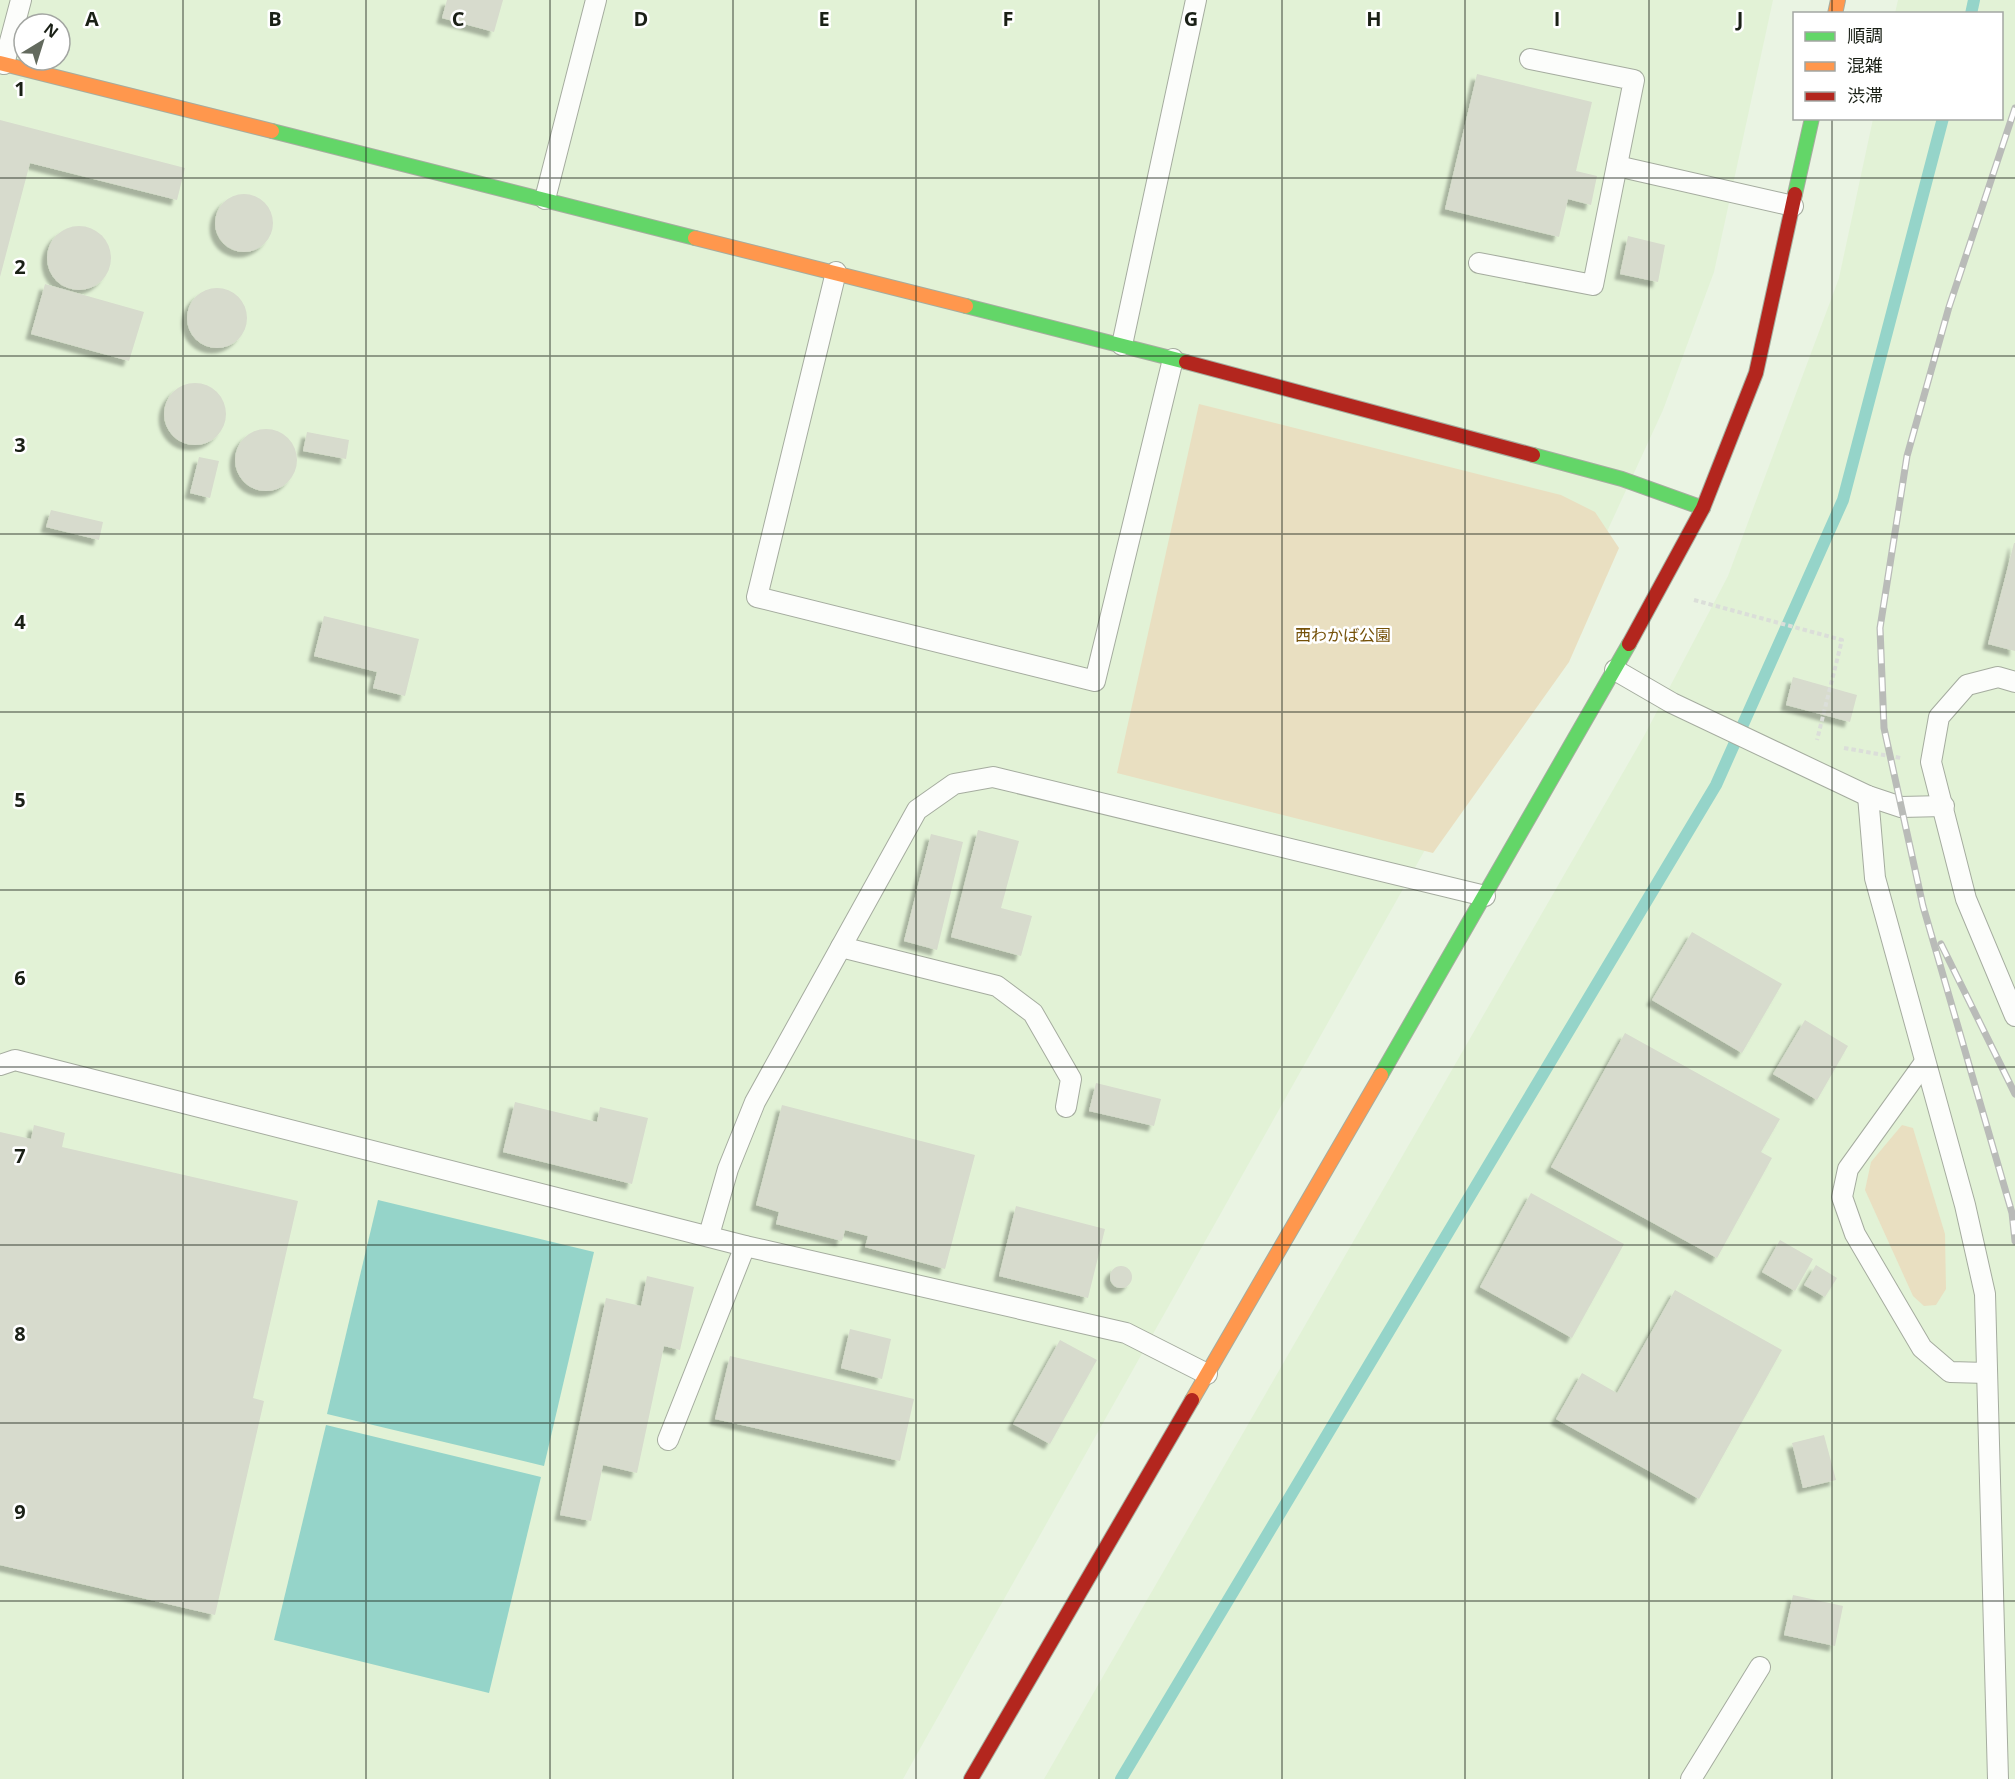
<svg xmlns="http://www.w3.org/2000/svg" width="2015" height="1779" font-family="'Open Sans','Noto Sans JP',sans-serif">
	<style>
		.built { fill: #e2f2d6; fill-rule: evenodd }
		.green { fill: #e9dfc1 }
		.water { fill: #95d4c9 }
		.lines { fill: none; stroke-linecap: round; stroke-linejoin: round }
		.stream { stroke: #95d4c9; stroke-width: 12 }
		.building { fill: #d7dbcd; filter: url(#shadow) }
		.lane-casing { stroke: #a5ac9f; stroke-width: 22 }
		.fast-casing { stroke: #a5ac9f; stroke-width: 16 }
		.slow-casing { stroke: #a5ac9f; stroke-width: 16 }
		.jam-casing { stroke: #a5ac9f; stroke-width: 16 }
		.path { stroke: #dbded9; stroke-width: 4; stroke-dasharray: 4.5 3; stroke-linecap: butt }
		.lane { stroke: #fcfdfb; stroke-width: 20 }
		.fast { stroke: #63d668; stroke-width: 14 }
		.slow { stroke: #ff974d; stroke-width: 14 }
		.jam { stroke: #b3261e; stroke-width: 14 }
		.rail-casing { stroke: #b9bbb8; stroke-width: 7 }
		.rail { stroke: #fff; stroke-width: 4.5; stroke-dasharray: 14; stroke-linecap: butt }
		.grid { fill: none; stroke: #1a2016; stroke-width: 1.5; stroke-opacity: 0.55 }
		.labels { text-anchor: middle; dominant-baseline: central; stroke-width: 5; stroke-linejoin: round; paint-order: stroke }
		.park-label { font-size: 16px; fill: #745007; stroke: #fff }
		.grid-label { font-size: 20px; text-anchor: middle; font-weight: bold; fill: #1a2016; stroke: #fff; stroke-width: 5; stroke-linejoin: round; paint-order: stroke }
	</style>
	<defs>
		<filter id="shadow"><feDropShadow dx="-5.5" dy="5.5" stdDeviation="1.5" flood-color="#0004"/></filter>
	</defs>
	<rect width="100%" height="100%" fill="#eaf4e3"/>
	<!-- built -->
	<g class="built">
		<path d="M 0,0 L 1773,0 L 1714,272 L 1663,410 L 1581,588 L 1444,816 L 903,1779 L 0,1779 ZM 24,24 L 60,24 L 60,60 L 24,60 Z"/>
		<polygon points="1898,0 2015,0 2015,1779 1044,1779 1644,736 1728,576 1839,278 1873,119 2002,118 2002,14 1895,13"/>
	</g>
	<!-- green -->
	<g class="green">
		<polygon points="1199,404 1561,495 1595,512 1619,548 1569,662 1433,853 1117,773"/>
		<polygon points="1902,1125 1913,1128 1945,1234 1946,1289 1936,1305 1924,1306 1913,1296 1865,1190 1871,1162"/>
	</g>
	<!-- water -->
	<g class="water">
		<polygon points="378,1200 594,1252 544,1466 327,1414"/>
		<polygon points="326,1425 541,1477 489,1693 274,1640"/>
	</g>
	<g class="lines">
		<!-- stream -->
		<g class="stream">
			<polyline points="1971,14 1974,0"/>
			<polyline points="1121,1779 1716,785 1843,500 1943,118"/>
		</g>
	</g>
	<!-- building -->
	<g class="building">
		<polygon points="447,0 503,0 494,32 442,18"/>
		<polygon points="1477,74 1592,102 1576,171 1597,176 1591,205 1568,199 1559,237 1445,209"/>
		<polygon points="0,120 185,168 177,200 30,163 0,277"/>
		<circle cx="244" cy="223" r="29"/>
		<circle cx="79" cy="258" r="32"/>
		<polygon points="1628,236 1665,245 1658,282 1620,274"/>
		<polygon points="45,284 144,312 129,361 31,334"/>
		<circle cx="217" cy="318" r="30"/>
		<circle cx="195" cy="414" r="31"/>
		<circle cx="266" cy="460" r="31"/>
		<polygon points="307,432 349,440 346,459 303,451"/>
		<polygon points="199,457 219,461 210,498 190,493"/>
		<polygon points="51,510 103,522 99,540 46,527"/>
		<polygon points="2014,543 2015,543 2015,651 1988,644"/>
		<polygon points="324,616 419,639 405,696 373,688 377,672 314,656"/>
		<polygon points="1793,677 1857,695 1850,722 1786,705"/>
		<polygon points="978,830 1019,841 1001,908 1032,916 1021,956 951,937"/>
		<polygon points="931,834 963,842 937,950 904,941"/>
		<polygon points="1692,932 1782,984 1742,1053 1652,1000"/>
		<polygon points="1805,1020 1848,1046 1817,1100 1773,1074"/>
		<polygon points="1625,1033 1780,1119 1761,1152 1772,1158 1717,1258 1551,1167"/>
		<polygon points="1096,1083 1161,1099 1154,1126 1089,1111"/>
		<polygon points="515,1102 597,1122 600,1107 648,1118 632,1184 503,1152"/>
		<polygon points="782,1105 975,1155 945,1269 865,1247 868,1236 845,1230 842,1241 776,1224 779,1212 756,1205"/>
		<polygon points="34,1125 65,1133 62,1147 298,1201 253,1398 264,1401 215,1615 0,1565 0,1132 31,1139"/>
		<polygon points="1531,1193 1624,1244 1572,1338 1480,1287"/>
		<polygon points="1016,1206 1105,1229 1088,1298 999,1276"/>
		<polygon points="1780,1240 1813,1259 1795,1291 1762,1272"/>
		<polygon points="1816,1265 1837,1278 1825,1297 1804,1285"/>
		<circle cx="1121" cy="1277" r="11"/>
		<polygon points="647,1276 694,1287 680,1350 664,1346 637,1473 603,1465 591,1521 560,1515 606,1298 641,1306"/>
		<polygon points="1675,1290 1782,1350 1699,1499 1556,1419 1582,1373 1617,1393"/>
		<polygon points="850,1329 891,1339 882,1379 841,1368"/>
		<polygon points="1060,1340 1097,1360 1050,1444 1013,1424"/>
		<polygon points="730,1356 914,1399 900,1461 715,1419"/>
		<polygon points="1824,1435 1836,1480 1803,1488 1792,1443"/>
		<polygon points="1793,1595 1843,1606 1835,1646 1784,1635"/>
	</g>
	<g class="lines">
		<defs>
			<g id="lane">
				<polyline points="4,64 21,0"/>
				<polyline points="1617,166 1793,206"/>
				<polyline points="545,199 596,0"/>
				<polyline points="1479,263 1593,285 1634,80 1530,59"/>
				<polyline points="836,272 757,597 1095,681 1173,359"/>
				<polyline points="1122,345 1196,0"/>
				<polyline points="1615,670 1672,703 1868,796 1901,807 1944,806"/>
				<polyline points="2015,682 1998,677 1967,685 1939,717 1931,762 1966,899 2015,1016"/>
				<polyline points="1868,796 1875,878 1965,1205 1985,1294 1998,1779"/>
				<polyline points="841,947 997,986 1033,1013 1071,1079 1066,1107"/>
				<polyline points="1925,1062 1848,1169 1842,1197 1855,1234 1922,1348 1950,1372 1987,1373"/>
				<polyline points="0,1065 15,1060 745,1246 1126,1333 1207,1374"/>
				<polyline points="709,1235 728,1169 755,1102 917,810 954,784 993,777 1485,896"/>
				<polyline points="668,1440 745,1246"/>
				<polyline points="1691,1779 1760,1667"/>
			</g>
			<g id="fast">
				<polyline points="272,131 695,238"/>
				<polyline points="1795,194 1812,118"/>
				<polyline points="966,306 1186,362"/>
				<polyline points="1533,455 1622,479 1703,508"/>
				<polyline points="1381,1075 1629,644"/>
			</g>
			<g id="slow">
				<polyline points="1835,14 1838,0"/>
				<polyline points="0,63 272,131"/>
				<polyline points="695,238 966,306"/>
				<polyline points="1192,1400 1381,1075"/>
			</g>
			<g id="jam">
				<polyline points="1186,362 1533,455"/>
				<polyline points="1629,644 1703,508 1756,373 1795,194"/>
				<polyline points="971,1779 1192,1400"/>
			</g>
		</defs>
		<!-- lane casing -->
		<use href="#lane" class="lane-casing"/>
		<!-- fast casing -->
		<use href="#fast" class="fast-casing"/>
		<!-- slow casing -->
		<use href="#slow" class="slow-casing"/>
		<!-- jam casing -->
		<use href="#jam" class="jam-casing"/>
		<!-- path -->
		<g class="path">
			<polyline points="1694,600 1842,640 1817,740"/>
			<polyline points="1844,748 1901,758"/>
		</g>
		<!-- lane -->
		<use href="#lane" class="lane"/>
		<!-- fast -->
		<use href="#fast" class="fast"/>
		<!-- slow -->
		<use href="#slow" class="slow"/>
		<!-- jam -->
		<use href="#jam" class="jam"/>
		<defs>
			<g id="rail">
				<polyline points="2015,108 1949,307 1907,456 1880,628 1884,728 1923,906 2012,1213 2015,1241"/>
				<polyline points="1941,944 2015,1094"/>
			</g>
		</defs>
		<!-- rail casing -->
		<use href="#rail" class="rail-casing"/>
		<!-- rail -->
		<use href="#rail" class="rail"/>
	</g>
	<!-- grid -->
	<path class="grid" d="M 183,0 L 183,1779M 366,0 L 366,1779M 550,0 L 550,1779M 733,0 L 733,1779M 916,0 L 916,1779M 1099,0 L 1099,1779M 1282,0 L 1282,1779M 1465,0 L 1465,1779M 1649,0 L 1649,1779M 1832,0 L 1832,14M 1832,118 L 1832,1779M 0,178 L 2015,178M 0,356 L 2015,356M 0,534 L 2015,534M 0,712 L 2015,712M 0,890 L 2015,890M 0,1067 L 2015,1067M 0,1245 L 2015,1245M 0,1423 L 2015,1423M 0,1601 L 2015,1601"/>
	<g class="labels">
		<!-- park labels -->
		<g class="park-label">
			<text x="1343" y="635">西わかば公園</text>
		</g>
	</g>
	<g class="grid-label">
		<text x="92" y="26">A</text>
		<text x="275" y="26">B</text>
		<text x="458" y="26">C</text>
		<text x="641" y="26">D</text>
		<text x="824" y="26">E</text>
		<text x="1008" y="26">F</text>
		<text x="1191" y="26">G</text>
		<text x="1374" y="26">H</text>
		<text x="1557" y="26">I</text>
		<text x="1740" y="26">J</text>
		<text x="20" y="96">1</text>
		<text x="20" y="274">2</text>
		<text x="20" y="452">3</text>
		<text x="20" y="629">4</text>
		<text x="20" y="807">5</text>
		<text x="20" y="985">6</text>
		<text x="20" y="1163">7</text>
		<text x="20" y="1341">8</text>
		<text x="20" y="1519">9</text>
	</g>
	<!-- legend -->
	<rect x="1793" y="12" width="210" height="108" fill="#ffffff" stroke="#a3a6a2" stroke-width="1.5"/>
	<rect x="1805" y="32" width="30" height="9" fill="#63d668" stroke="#a3a6a2" stroke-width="1.5"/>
	<text x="1847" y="42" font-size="18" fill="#1a2016">順調</text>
	<rect x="1805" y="62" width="30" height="9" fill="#ff974d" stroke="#a3a6a2" stroke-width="1.5"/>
	<text x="1847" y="72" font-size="18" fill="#1a2016">混雑</text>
	<rect x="1805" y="92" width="30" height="9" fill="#b3261e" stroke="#a3a6a2" stroke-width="1.5"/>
	<text x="1847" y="102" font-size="18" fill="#1a2016">渋滞</text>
	<!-- north arrow -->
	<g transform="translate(42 42) rotate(38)"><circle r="28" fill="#ffffff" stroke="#a3a6a2" stroke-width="1.5"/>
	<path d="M0-4.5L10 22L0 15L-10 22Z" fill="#636a5e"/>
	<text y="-9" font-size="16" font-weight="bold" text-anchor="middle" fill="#1a2016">N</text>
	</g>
</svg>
